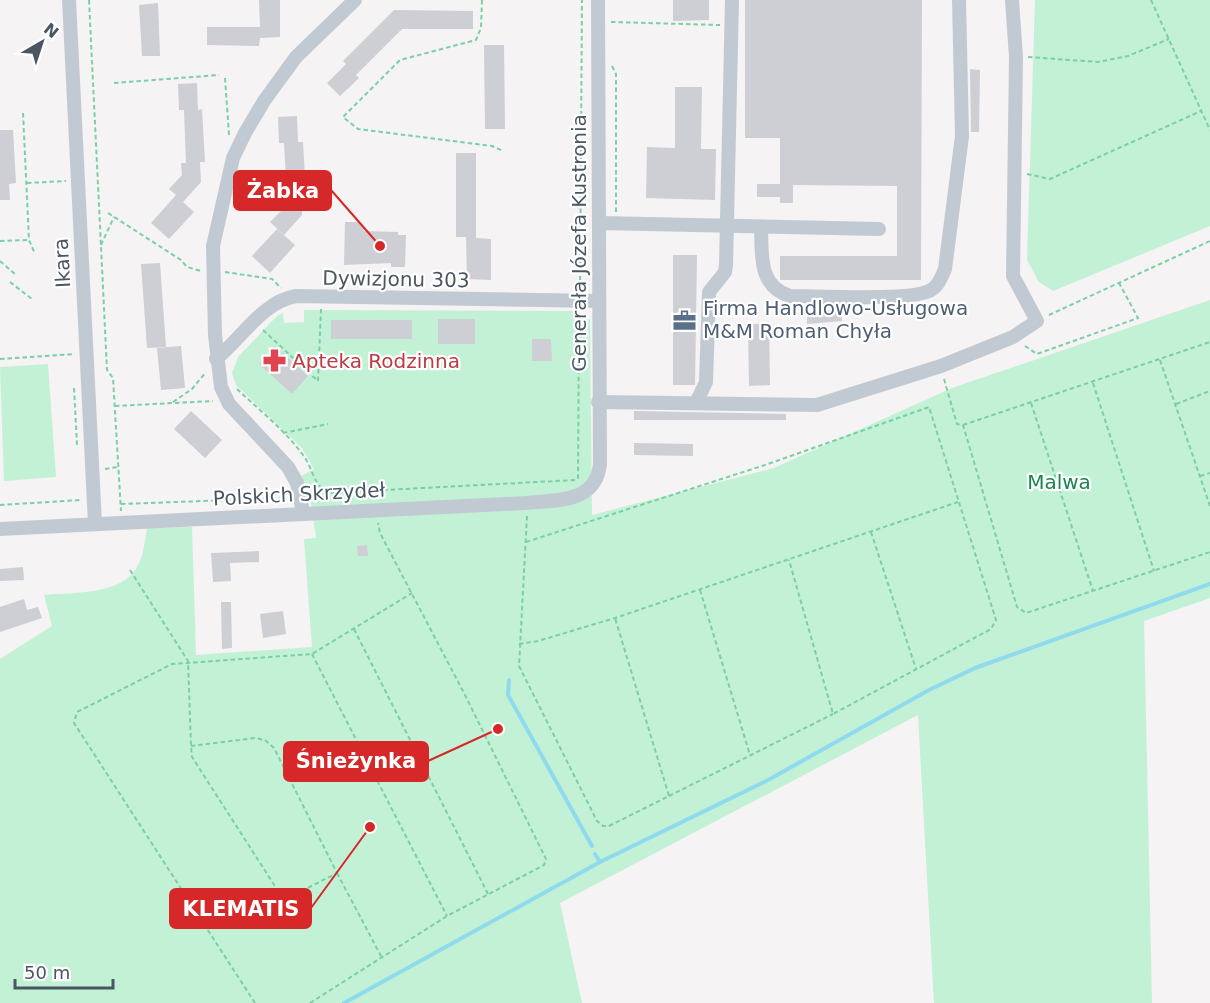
<svg xmlns="http://www.w3.org/2000/svg" width="1210" height="1003" font-family="'DejaVu Sans',sans-serif">
	<style>
		.green { fill: #c3f1d5 }
		.lines { fill: none; stroke-linecap: round; stroke-linejoin: round }
		.stream { stroke: #90daee; stroke-width: 4 }
		.building { fill: #cdcfd5 }
		.path { stroke: #7ad0a6; stroke-width: 2; stroke-dasharray: 4.5 3; stroke-linecap: butt }
		.minor { stroke: #c1cad2; stroke-width: 14 }
		.labels { text-anchor: middle; dominant-baseline: central; stroke-width: 4.5; stroke-linejoin: round; paint-order: stroke }
		.street-label { font-size: 20px; fill: #4a5661; stroke: #fff }
		.service-label { font-size: 20px; fill: #4e5e75; stroke: #fff; text-anchor: start }
		.health-label { font-size: 20px; fill: #be3a42; stroke: #fff; text-anchor: start }
		.park-label { font-size: 20px; fill: #17864f; stroke: #fff }
		.leader { fill: none; stroke: #d62828; stroke-width: 2 }
		.callout-dot { fill: #d62828; stroke: #fff; stroke-width: 2 }
		.callout { fill: #d62828; stroke: #d62828; stroke-width: 2 }
		.callout-label { font-size: 21px; text-anchor: middle; font-weight: bold; fill: #fff }
	</style>
	<rect width="100%" height="100%" fill="#f5f3f3"/>
	<!-- green -->
	<g class="green">
		<polygon points="1035,0 1210,0 1210,226 1053,291 1039,282 1027,260"/>
		<path d="M 1210,300 L 1210,598 L 1144,621 L 1152,1003 L 934,1003 L 918,715 L 560,903 L 582,1003 L 0,1003 L 0,659 L 52,626 L 44,595 C 74,592 123,596 138,565 C 144,554 145,540 147,528 L 192,527 L 196,655 L 312,647 L 304,539 L 316,538 L 310,496 L 301,476 L 314,469 L 302,448 L 236,385 L 232,373 L 238,357 L 277,316 L 283,313 L 284,323 L 304,322 L 304,310 L 574,311 L 590,320 L 592,515 L 774,468 L 952,388 Z"/>
		<polygon points="48,364 56,477 4,481 0,367"/>
	</g>
	<g class="lines">
		<!-- stream -->
		<g class="stream">
			<polyline points="509,680 508,695 592,846"/>
			<polyline points="595,854 600,862"/>
			<polyline points="344,1003 600,862 768,780 929,690 975,668 1210,584"/>
		</g>
	</g>
	<!-- building -->
	<g class="building">
		<polygon points="259,0 280,0 280,37 260,38 259,46 207,45 207,27 260,27"/>
		<polygon points="673,0 709,0 709,20 673,21"/>
		<polygon points="745,0 922,0 921,280 780,280 780,256 897,256 897,186 793,185 793,203 780,203 780,197 757,197 757,184 780,184 780,138 745,138"/>
		<polygon points="158,3 160,56 142,56 139,5"/>
		<polygon points="394,10 473,11 473,29 402,29 356,75 359,78 340,96 327,83 346,64 343,61"/>
		<polygon points="484,45 504,45 505,129 485,129"/>
		<polygon points="970,69 980,70 979,132 971,132"/>
		<polygon points="197,83 198,110 202,109 205,162 200,162 201,182 183,202 194,212 169,239 151,223 176,195 169,189 182,175 181,163 186,163 184,110 179,110 178,84"/>
		<polygon points="675,87 702,87 701,149 716,149 715,200 646,198 647,147 675,148"/>
		<polygon points="297,116 298,142 303,142 306,195 301,195 302,215 284,235 270,222 283,209 282,197 287,196 284,143 279,143 278,117"/>
		<polygon points="0,130 13,130 16,183 9,184 10,200 0,200"/>
		<polygon points="456,153 476,153 476,238 491,239 491,280 467,279 466,237 456,237"/>
		<polygon points="345,222 360,222 364,231 398,232 398,235 406,235 405,267 391,267 391,263 344,265"/>
		<polygon points="277,229 295,245 270,273 252,256"/>
		<polygon points="673,255 697,255 695,385 673,385"/>
		<polygon points="160,263 166,347 147,348 141,264"/>
		<polygon points="824,310 842,310 842,321 807,324 807,312"/>
		<rect x="438" y="319" width="37" height="25"/>
		<rect x="331" y="320" width="81" height="19"/>
		<polygon points="748,324 769,324 770,385 749,386"/>
		<polygon points="532,339 551,339 552,361 532,361"/>
		<polygon points="181,346 185,388 161,390 157,348"/>
		<polygon points="275,346 308,376 292,394 259,364"/>
		<polygon points="191,411 222,440 205,458 174,429"/>
		<polygon points="634,411 786,414 786,420 634,420"/>
		<polygon points="634,443 693,444 693,456 634,455"/>
		<polygon points="367,545 368,556 358,556 357,546"/>
		<polygon points="259,551 259,562 230,563 231,581 213,582 211,553"/>
		<polygon points="23,567 24,580 0,581 0,569"/>
		<polygon points="24,599 27,610 38,607 42,618 0,632 0,607"/>
		<polygon points="221,602 231,602 232,648 222,649"/>
		<polygon points="283,611 286,634 263,638 260,614"/>
	</g>
	<g class="lines">
		<!-- path -->
		<g class="path">
			<polyline points="89,0 107,370 113,378 121,511"/>
			<polyline points="482,0 481,28 476,40 400,60 343,117 358,129 492,146 503,151"/>
			<polyline points="1151,0 1210,130"/>
			<polyline points="611,22 720,25"/>
			<polyline points="1028,57 1098,62 1128,56 1169,39"/>
			<polyline points="612,66 616,74 616,212"/>
			<polyline points="225,78 229,135"/>
			<polyline points="114,83 219,75"/>
			<polyline points="23,113 29,240 35,254"/>
			<polyline points="1027,174 1050,179 1201,111"/>
			<polyline points="27,183 66,181"/>
			<polyline points="108,213 181,260 187,267 201,271"/>
			<polyline points="0,241 29,240"/>
			<polyline points="101,245 114,217"/>
			<polyline points="0,261 16,275"/>
			<polyline points="225,272 272,279 281,288"/>
			<polyline points="10,282 32,299"/>
			<polyline points="580,288 582,0"/>
			<polyline points="1049,315 1210,241"/>
			<polyline points="263,330 318,381"/>
			<polyline points="1025,346 1037,354 1138,318 1118,281"/>
			<polyline points="0,359 75,354"/>
			<polyline points="1160,360 1210,506"/>
			<polyline points="944,379 957,424 963,425 1017,607 1026,613 1210,552"/>
			<polyline points="318,381 321,309"/>
			<polyline points="1093,383 1154,571"/>
			<polyline points="74,388 77,445"/>
			<path d="M 237,389 C 259,410 285,430 303,455 C 313,468 313,485 328,493 L 575,480 L 578,478 L 579,315"/>
			<polyline points="173,402 192,389 206,372"/>
			<polyline points="1031,403 1093,591"/>
			<polyline points="1176,404 1210,391"/>
			<polyline points="115,406 213,401"/>
			<polyline points="963,425 1210,342"/>
			<polyline points="283,433 328,424"/>
			<polyline points="105,469 118,467"/>
			<polyline points="1200,476 1210,473"/>
			<polyline points="121,504 286,498"/>
			<polyline points="0,505 81,500"/>
			<polyline points="527,516 519,666 597,821 603,826 609,826 669,796 615,618"/>
			<polyline points="871,532 916,669"/>
			<polyline points="526,542 765,465 929,407 996,620 991,629 833,714 789,560"/>
			<polyline points="130,570 188,661 191,746 192,757 280,894 290,897 337,873 274,748 265,740 255,738 191,746"/>
			<polyline points="700,590 750,755"/>
			<polyline points="354,629 488,894"/>
			<polyline points="519,644 538,641 615,618 958,502"/>
			<polyline points="312,654 447,916"/>
			<polyline points="669,796 833,714"/>
			<polyline points="337,873 382,958"/>
			<polyline points="255,1003 74,723 77,712 172,664 312,654 412,593"/>
			<polyline points="310,1003 447,916 544,865 546,859 465,695 380,533 378,523"/>
		</g>
		<!-- minor -->
		<g class="minor">
			<polyline points="69,0 95,524"/>
			<polyline points="599,223 879,229"/>
			<path d="M 761,227 C 762,254 758,287 790,296 C 818,296 908,301 929,291 C 938,287 941,278 945,269 L 962,136 L 959,0"/>
			<path d="M 216,359 C 242,338 262,302 296,296 L 599,301"/>
			<polyline points="598,402 817,405 941,366 1013,337 1037,321 1013,276 1016,57 1012,0"/>
			<polyline points="696,403 706,382 709,292 725,272 726,265 732,0"/>
			<polyline points="303,512 297,483 288,467 229,404 221,387 215,335 213,246 233,158 245,133 264,101 296,57 355,0"/>
			<path d="M 0,529 L 526,503 C 557,500 596,503 600,464 L 598,0"/>
		</g>
	</g>
	<!-- icons -->
	<defs>
		<symbol id="office-bare" viewBox="-9 -9 18 18"><path d="M-6-3h4V-5.5h4V-3h4V5H-6ZM-1-4.5V-3h2v-1.5ZM-6 0V1H6V0Z" fill="#5c6f8a" stroke="#fff" stroke-width="2.5" paint-order="stroke"/></symbol>
		<symbol id="pharmacy-bare" viewBox="-9 -9 18 18"><path d="M-2-6h4v4h4v4h-4v4h-4v-4h-4v-4h4Z" fill="#e0444e" stroke="#fff" stroke-width="2.5" paint-order="stroke"/></symbol>
	</defs>
	<g fill-rule="evenodd">
		<use href="#office-bare" x="668" y="304" width="33" height="33"/>
		<use href="#pharmacy-bare" x="258" y="344" width="33" height="33"/>
	</g>
	<g class="labels">
		<!-- street labels -->
		<g class="street-label">
			<text transform="translate(579 243) rotate(-90)">Generała Józefa Kustronia</text>
			<text transform="translate(62 263) rotate(-93)">Ikara</text>
			<text transform="translate(396 279) rotate(1)">Dywizjonu 303</text>
			<text transform="translate(299 494) rotate(-3)">Polskich Skrzydeł</text>
		</g>
		<!-- service labels -->
		<g class="service-label">
			<text x="703" y="308">Firma Handlowo-Usługowa<tspan x="703" dy="23">M&amp;M Roman Chyła</tspan></text>
		</g>
		<!-- health labels -->
		<g class="health-label">
			<text x="292" y="361">Apteka Rodzinna</text>
		</g>
		<!-- park labels -->
		<g class="park-label">
			<text x="1059" y="482">Malwa</text>
		</g>
	</g>
	<!-- callouts -->
	<path class="leader" d="M380 246L331 190M498 729L428 761M370 827L311 908"/>
	<g class="callout-dot">
		<circle cx="380" cy="246" r="6"/>
		<circle cx="498" cy="729" r="6"/>
		<circle cx="370" cy="827" r="6"/>
	</g>
	<g class="callout">
		<rect x="234" y="171" width="97" height="39" rx="6"/>
		<rect x="284" y="742" width="144" height="39" rx="6"/>
		<rect x="170" y="889" width="141" height="39" rx="6"/>
	</g>
	<g class="callout-label">
		<text x="283" y="198">Żabka</text>
		<text x="356" y="768">Śnieżynka</text>
		<text x="241" y="916">KLEMATIS</text>
	</g>
	<!-- north arrow -->
	<g transform="translate(42 42) rotate(39)" stroke="#ffffff" stroke-width="4.5" paint-order="stroke">
	<path d="M0-4.5L10 22L0 15L-10 22Z" fill="#4a5661"/>
	<text y="-9" font-size="16" font-weight="bold" text-anchor="middle" fill="#4a5661">N</text>
	</g>
	<!-- scale -->
	<path d="M15 979v9h98v-9" fill="none" stroke="#4a5661" stroke-width="3"/>
	<text x="24" y="979" font-size="18" fill="#4a5661" stroke="#ffffff" stroke-width="4.5" paint-order="stroke">50 m</text>
</svg>
